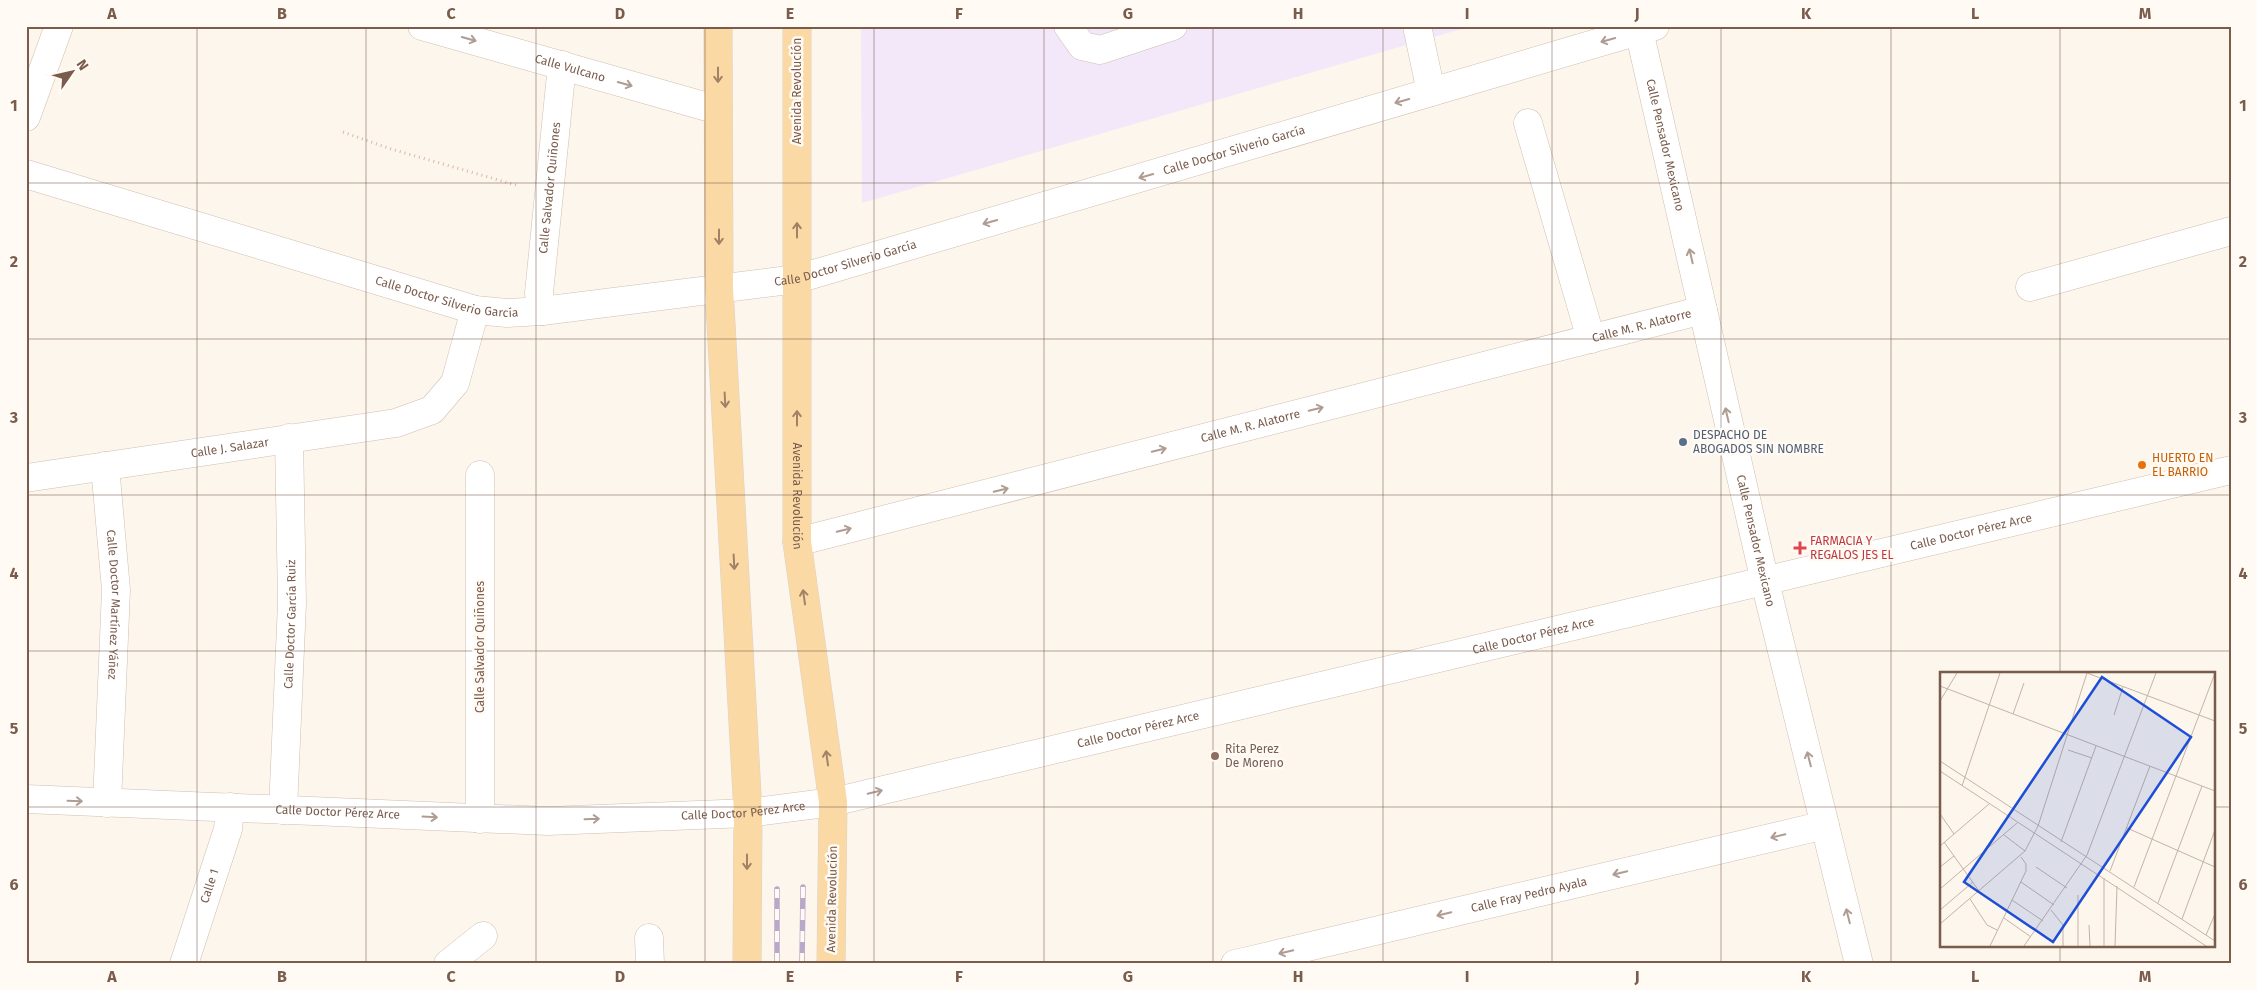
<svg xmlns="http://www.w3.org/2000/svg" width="2257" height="990" font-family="'Fira Sans',sans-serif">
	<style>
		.education { fill: #f3e8fa }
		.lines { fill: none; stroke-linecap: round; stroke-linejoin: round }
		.minor-casing { stroke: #d1beb0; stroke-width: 29 }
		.major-casing { stroke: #dad1cd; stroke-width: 29 }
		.path { stroke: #d9b8a5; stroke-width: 3; stroke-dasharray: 1 4; stroke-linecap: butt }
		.minor { stroke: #fff; stroke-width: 28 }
		.major { stroke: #fbd9a5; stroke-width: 28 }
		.rail-casing { stroke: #b9a8c9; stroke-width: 5.5 }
		.rail { stroke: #fffaf3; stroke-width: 4; stroke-dasharray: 11; stroke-linecap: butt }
		.oneway { stroke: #af9d94 }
		.oneway2 { stroke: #a18267 }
		.grid { fill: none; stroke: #7a5c4d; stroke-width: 1; stroke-opacity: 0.55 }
		.service-dot { fill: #5c6f8a; stroke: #fffaf3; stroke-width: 2 }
		.food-dot { fill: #e8710a; stroke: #fffaf3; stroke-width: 2 }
		.health-dot { fill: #e0444e; stroke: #fffaf3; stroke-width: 2 }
		.education-dot { fill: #8d6e63; stroke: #fffaf3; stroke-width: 2 }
		.labels { text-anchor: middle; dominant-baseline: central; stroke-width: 5; stroke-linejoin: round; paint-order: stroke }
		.street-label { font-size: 12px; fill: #7a5c4d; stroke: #fffaf3 }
		.service-label { font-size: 12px; fill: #4e5e75; stroke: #fffaf3; text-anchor: start }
		.food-label { font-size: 12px; fill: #c56008; stroke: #fffaf3; text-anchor: start }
		.health-label { font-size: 12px; fill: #be3a42; stroke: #fffaf3; text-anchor: start }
		.education-label { font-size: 12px; fill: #785e54; stroke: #fffaf3; text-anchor: start }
		.inset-road { fill: none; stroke: #c5b3a7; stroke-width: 1 }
		.view { fill: #1d4ed8; fill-opacity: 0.15; stroke: #1d4ed8; stroke-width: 2.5 }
		.inset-edge { fill: none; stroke: #7a5c4d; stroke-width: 2.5 }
		.neatline { fill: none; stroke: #7a5c4d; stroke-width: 2 }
		.grid-label { font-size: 16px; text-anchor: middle; font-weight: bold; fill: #7a5c4d }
	</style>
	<rect width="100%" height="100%" fill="#fdf6ec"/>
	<!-- education -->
	<polygon class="education" points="861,26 1472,26 862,203"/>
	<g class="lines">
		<defs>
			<g id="minor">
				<path id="s1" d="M 422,26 L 718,110"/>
				<polyline points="1068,26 1082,46 1100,50 1173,26"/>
				<polyline points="1417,26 1431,92"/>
				<path id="s2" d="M 1638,26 L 1765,582 L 1859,964"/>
				<polyline points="26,117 59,26"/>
				<polyline points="1528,123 1591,339"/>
				<path id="s3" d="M 26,174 L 475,310 L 507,313 L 542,311 L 797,279 L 1655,26"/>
				<polyline points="2030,287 2231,231"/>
				<path id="s4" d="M 542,311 L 539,293 L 562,65"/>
				<path id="s5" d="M 105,466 L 116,590 L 107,803"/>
				<polyline points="480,475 480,819"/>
				<path id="s6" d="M 26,478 L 396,423 L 432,410 L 455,383 L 475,310"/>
				<path id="s7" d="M 797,542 L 1703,310"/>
				<path id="s8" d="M 26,799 L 548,821 L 748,813 L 833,802 L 2231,470"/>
				<path id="s9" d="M 283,810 L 292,603 L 289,438"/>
				<polyline points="649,938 650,964"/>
				<path id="s10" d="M 184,964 L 228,829 L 230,807"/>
				<polyline points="448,964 483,936"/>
				<path id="s11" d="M 1235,964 L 1825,825"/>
			</g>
			<g id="major">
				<polyline points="718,26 719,288 748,813 747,964"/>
				<path id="s12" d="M 797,26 L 797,542 L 833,802 L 831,964"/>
			</g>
		</defs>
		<!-- minor casing -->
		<use href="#minor" class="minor-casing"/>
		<!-- major casing -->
		<use href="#major" class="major-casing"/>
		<!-- path -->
		<polyline class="path" points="343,132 391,149 519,186"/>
		<!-- minor -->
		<use href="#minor" class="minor"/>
		<!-- major -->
		<use href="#major" class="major"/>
		<defs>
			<g id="rail">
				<polyline points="777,964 777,889"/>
				<polyline points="802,964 803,887"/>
			</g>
		</defs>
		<!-- rail casing -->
		<use href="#rail" class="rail-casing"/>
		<!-- rail -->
		<use href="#rail" class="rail"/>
	</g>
	<!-- one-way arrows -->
	<defs><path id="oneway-shaft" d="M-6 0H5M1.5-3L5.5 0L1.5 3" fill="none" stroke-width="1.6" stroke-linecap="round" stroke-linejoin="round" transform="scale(1.25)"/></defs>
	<g class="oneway">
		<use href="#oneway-shaft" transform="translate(469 39) rotate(16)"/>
		<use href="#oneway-shaft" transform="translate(1608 40) rotate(164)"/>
		<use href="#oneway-shaft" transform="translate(625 84) rotate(16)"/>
		<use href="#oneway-shaft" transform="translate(1402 101) rotate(164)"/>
		<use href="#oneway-shaft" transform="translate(1146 176) rotate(164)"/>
		<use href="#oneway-shaft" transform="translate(990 222) rotate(164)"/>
		<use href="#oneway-shaft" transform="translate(1691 256) rotate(-103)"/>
		<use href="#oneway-shaft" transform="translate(1316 409) rotate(-14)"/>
		<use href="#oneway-shaft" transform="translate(1727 415) rotate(-103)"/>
		<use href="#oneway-shaft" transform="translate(1159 450) rotate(-14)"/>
		<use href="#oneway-shaft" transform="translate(1001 490) rotate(-14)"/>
		<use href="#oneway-shaft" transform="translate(844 530) rotate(-14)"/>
		<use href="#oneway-shaft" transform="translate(1809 759) rotate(-104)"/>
		<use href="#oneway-shaft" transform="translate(875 792) rotate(-13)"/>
		<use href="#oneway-shaft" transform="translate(75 801) rotate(2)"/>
		<use href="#oneway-shaft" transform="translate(430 817) rotate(3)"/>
		<use href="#oneway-shaft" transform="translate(592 819) rotate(-2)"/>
		<use href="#oneway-shaft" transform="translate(1778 836) rotate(167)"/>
		<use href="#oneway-shaft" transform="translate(1620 873) rotate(167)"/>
		<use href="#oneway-shaft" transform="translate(1444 914) rotate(167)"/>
		<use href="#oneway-shaft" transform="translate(1848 916) rotate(-104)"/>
		<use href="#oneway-shaft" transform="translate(1286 952) rotate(167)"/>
	</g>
	<g class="oneway2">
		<use href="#oneway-shaft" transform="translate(718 75) rotate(90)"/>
		<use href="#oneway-shaft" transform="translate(797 230) rotate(-90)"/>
		<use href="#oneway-shaft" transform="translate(719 237) rotate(90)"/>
		<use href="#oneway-shaft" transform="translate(725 400) rotate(87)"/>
		<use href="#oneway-shaft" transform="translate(797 418) rotate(-90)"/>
		<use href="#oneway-shaft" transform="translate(734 562) rotate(87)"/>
		<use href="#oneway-shaft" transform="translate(804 597) rotate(-98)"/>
		<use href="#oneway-shaft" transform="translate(827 758) rotate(-98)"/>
		<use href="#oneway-shaft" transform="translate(747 862) rotate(90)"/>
	</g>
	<!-- grid -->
	<path class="grid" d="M 197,26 L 197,964M 366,26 L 366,964M 536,26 L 536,964M 705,26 L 705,964M 874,26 L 874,964M 1044,26 L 1044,964M 1213,26 L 1213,964M 1383,26 L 1383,964M 1552,26 L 1552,964M 1721,26 L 1721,964M 1891,26 L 1891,964M 2060,26 L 2060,674M 26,183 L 2231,183M 26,339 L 2231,339M 26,495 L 2231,495M 26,651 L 2231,651M 26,807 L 1941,807M 2213,807 L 2231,807M 2060,946 L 2060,964"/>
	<!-- markers -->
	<circle class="service-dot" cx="1683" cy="442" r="5"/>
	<circle class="food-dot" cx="2142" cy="465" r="5"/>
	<path class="health-dot" d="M1797.5 540.5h5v5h5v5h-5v5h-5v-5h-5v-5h5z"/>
	<circle class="education-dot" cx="1215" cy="756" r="5"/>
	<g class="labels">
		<!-- street labels -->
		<g class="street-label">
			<text stroke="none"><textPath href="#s1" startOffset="154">Calle Vulcano</textPath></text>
			<text transform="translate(797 91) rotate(-90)">Avenida Revolución</text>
			<text stroke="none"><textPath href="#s2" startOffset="122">Calle Pensador Mexicano</textPath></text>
			<text stroke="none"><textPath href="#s3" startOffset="1249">Calle Doctor Silverio García</textPath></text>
			<text stroke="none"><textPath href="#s4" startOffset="124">Calle Salvador Quiñones</textPath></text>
			<text stroke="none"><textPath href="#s3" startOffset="844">Calle Doctor Silverio García</textPath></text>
			<text stroke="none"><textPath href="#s3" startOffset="439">Calle Doctor Silverio García</textPath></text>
			<text stroke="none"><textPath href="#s7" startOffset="872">Calle M. R. Alatorre</textPath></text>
			<text stroke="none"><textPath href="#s7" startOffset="468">Calle M. R. Alatorre</textPath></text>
			<text stroke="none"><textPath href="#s6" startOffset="206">Calle J. Salazar</textPath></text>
			<text stroke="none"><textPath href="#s12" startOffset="470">Avenida Revolución</textPath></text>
			<text stroke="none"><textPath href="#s8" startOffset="1978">Calle Doctor Pérez Arce</textPath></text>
			<text stroke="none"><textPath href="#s2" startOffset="528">Calle Pensador Mexicano</textPath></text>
			<text stroke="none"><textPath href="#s5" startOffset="139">Calle Doctor Martínez Yáñez</textPath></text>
			<text stroke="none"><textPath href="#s9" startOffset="186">Calle Doctor García Ruiz</textPath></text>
			<text stroke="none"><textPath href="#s8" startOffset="1528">Calle Doctor Pérez Arce</textPath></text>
			<text transform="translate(480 647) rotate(-90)">Calle Salvador Quiñones</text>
			<text stroke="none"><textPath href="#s8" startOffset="1122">Calle Doctor Pérez Arce</textPath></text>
			<text stroke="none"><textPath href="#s8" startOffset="718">Calle Doctor Pérez Arce</textPath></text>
			<text stroke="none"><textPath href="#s8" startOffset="312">Calle Doctor Pérez Arce</textPath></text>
			<text stroke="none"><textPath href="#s10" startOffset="82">Calle 1</textPath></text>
			<text stroke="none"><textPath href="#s11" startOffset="302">Calle Fray Pedro Ayala</textPath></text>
			<text transform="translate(832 899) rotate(-89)">Avenida Revolución</text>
		</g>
		<!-- service labels -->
		<g class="service-label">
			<text x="1693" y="435">DESPACHO DE<tspan x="1693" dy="14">ABOGADOS SIN NOMBRE</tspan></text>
		</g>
		<!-- food labels -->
		<g class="food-label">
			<text x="2152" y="458">HUERTO EN<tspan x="2152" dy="14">EL BARRIO</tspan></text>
		</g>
		<!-- health labels -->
		<g class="health-label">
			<text x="1810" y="541">FARMACIA Y<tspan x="1810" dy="14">REGALOS JES EL</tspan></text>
		</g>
		<!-- education labels -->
		<g class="education-label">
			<text x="1225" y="749">Rita Perez<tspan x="1225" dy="14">De Moreno</tspan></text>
		</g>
	</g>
	<!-- overview -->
	<g transform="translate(1940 672)">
		<rect width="275" height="275" fill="#fdf6ec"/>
		<path class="inset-road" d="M 147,1 L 275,49M 0,14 L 275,119M 0,29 L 17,1M 73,42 L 84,11M 174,43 L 183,15M 128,78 L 152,86M 0,89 L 275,269M 0,99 L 266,274M 22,114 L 60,1M 0,142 L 14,162M 187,156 L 275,195M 64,163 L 85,179M 4,170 L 39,219M 121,170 L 156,74M 0,174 L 49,132M 0,195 L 14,184M 96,195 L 127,216M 170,199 L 210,94M 81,210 L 114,233M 194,215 L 275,1M 0,217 L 77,151M 30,227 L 47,253 L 57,258M 72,228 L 103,249M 218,231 L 262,114M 0,238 L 33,210M 111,238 L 123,253 L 123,274M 64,246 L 91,265M 242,247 L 275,158M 0,252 L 85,179 L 98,154 L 147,1M 149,253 L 150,274M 266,263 L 275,242M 50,274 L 86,199 L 86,192 L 81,185M 84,274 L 147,183 L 216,1M 138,274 L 138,223M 164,274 L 164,206M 175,274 L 177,214"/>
		<path class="view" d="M 162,5 L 251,65 L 113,270 L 24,210 Z"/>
		<rect width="275" height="275" class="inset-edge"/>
	</g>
	<!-- border -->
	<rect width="2257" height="990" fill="none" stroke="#fffaf3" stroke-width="55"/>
	<!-- north arrow -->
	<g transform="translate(72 72) rotate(56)" stroke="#fffaf3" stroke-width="4" paint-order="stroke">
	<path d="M0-4L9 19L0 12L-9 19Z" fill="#7a5c4d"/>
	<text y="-8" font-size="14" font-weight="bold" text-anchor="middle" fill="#7a5c4d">N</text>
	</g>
	<rect x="28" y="28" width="2202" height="934" class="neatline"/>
	<g class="grid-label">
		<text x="112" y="19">A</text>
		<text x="282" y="19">B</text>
		<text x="451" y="19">C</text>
		<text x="620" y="19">D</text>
		<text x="790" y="19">E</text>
		<text x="959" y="19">F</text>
		<text x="1128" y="19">G</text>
		<text x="1298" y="19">H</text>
		<text x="1467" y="19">I</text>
		<text x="1637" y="19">J</text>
		<text x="1806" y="19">K</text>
		<text x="1975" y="19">L</text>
		<text x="2145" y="19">M</text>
		<text x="14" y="111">1</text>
		<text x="2243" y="111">1</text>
		<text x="14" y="267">2</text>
		<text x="2243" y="267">2</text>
		<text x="14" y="423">3</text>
		<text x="2243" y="423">3</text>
		<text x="14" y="579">4</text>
		<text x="2243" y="579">4</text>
		<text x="14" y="734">5</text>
		<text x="2243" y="734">5</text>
		<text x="14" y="890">6</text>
		<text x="2243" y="890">6</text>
		<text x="112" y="982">A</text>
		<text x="282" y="982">B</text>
		<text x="451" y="982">C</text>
		<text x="620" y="982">D</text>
		<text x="790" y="982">E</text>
		<text x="959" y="982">F</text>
		<text x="1128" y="982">G</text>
		<text x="1298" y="982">H</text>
		<text x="1467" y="982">I</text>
		<text x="1637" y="982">J</text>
		<text x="1806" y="982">K</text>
		<text x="1975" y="982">L</text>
		<text x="2145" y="982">M</text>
	</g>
</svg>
